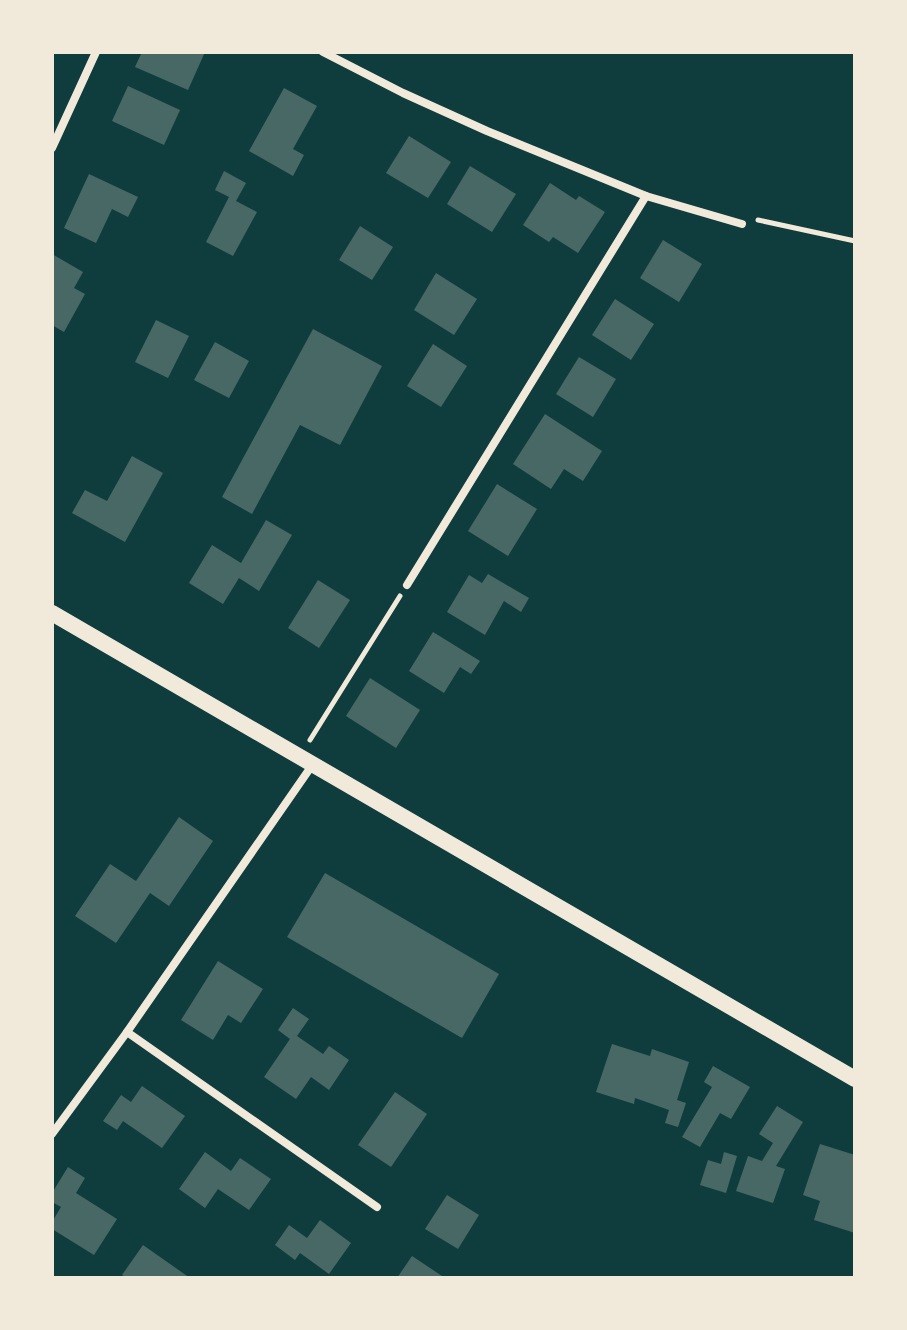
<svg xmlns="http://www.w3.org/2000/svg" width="907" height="1330" font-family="'Sofia Sans Condensed',sans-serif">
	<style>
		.building { fill: #486865 }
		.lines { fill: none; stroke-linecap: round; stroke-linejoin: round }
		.path { stroke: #f1e9da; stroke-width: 5 }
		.minor { stroke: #f1e9da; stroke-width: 8 }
		.secondary { stroke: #f1e9da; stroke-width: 16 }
	</style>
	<rect width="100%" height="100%" fill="#0f3d3e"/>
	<!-- building -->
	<g class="building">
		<polygon points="142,52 205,52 188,90 135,67"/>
		<polygon points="128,86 180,110 164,145 112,121"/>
		<polygon points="284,88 317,106 293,149 304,155 293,176 249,151"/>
		<polygon points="409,136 451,162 428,198 386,173"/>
		<polygon points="470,166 516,194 492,232 447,204"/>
		<polygon points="224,171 246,183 236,201 257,212 233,256 206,242 229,197 215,190"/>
		<polygon points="89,174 138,197 128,217 112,209 96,243 64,228"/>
		<polygon points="550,183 576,200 579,196 605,212 578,253 553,237 549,242 523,225"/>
		<polygon points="360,226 393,247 372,280 339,260"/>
		<polygon points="663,240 702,264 679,302 640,278"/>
		<polygon points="52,254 83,272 74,288 85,294 64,332 52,325"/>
		<polygon points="436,273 477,299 454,335 414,310"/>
		<polygon points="615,299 654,324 631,360 592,335"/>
		<polygon points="156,320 189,336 168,378 135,362"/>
		<polygon points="313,329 382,366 340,445 300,425 252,514 222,497"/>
		<polygon points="215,342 249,361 229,398 194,380"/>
		<polygon points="433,344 467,366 441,407 407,386"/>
		<polygon points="579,357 616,379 593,417 556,394"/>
		<polygon points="545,414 602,451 583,481 564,469 551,489 513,464"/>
		<polygon points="132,456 163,473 125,542 72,513 85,490 107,501"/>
		<polygon points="497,484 537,509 508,556 468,531"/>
		<polygon points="266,520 292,535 259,591 239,578 223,604 189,583 212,545 241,563"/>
		<polygon points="488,574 529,598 521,612 504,601 485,635 447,612 469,575 482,583"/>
		<polygon points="318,580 350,600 319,648 288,628"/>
		<polygon points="433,632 480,661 471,674 460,667 444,693 409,671"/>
		<polygon points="370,678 420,710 396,748 346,716"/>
		<polygon points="179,817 213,841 169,906 150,893 116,943 75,916 110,864 136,881"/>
		<polygon points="325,873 499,974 462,1038 287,937"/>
		<polygon points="218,961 263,989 241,1023 228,1015 213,1040 181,1020"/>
		<polygon points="293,1008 309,1019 297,1036 323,1054 329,1046 349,1060 329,1090 311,1077 296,1099 264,1077 290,1039 278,1030"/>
		<polygon points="612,1044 650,1056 652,1049 689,1062 677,1100 686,1103 678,1127 665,1123 669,1110 635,1098 634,1104 596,1092"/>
		<polygon points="713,1066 750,1087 731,1119 720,1113 700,1147 682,1137 712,1087 704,1082"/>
		<polygon points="142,1086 185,1116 162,1148 123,1121 117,1130 103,1121 121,1095 131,1102"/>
		<polygon points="395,1092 427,1114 391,1167 358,1145"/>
		<polygon points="777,1106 803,1122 776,1166 785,1169 773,1203 736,1191 748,1156 762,1161 773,1143 759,1134"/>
		<polygon points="820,1144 855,1155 855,1233 814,1220 820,1201 803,1195"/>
		<polygon points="205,1152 231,1171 240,1158 271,1179 249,1210 218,1189 205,1208 179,1189"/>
		<polygon points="724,1152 737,1156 726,1193 700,1185 708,1160 721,1164"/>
		<polygon points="68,1167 85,1178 76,1193 117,1219 94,1255 52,1229 52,1222 61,1207 52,1202 52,1193"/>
		<polygon points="447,1195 479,1215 458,1249 425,1229"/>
		<polygon points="320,1220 351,1243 329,1274 300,1253 295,1260 275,1245 289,1225 307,1238"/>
		<polygon points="143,1245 190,1278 127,1278 122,1275"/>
		<polygon points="412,1256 445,1278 397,1278"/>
	</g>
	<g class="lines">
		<!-- path -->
		<g class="path">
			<polyline points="758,220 855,241"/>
			<polyline points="310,740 400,596"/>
		</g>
		<!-- minor -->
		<g class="minor">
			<polyline points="323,52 403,93 487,131 646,196 742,224"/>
			<polyline points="52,148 96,52"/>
			<polyline points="407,585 646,196"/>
			<polyline points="127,1032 377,1207"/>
			<polyline points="52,1134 127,1032 313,764"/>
		</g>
		<!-- secondary -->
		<polyline class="secondary" points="52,613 855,1079"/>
	</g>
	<!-- border -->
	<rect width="907" height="1330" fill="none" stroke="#f1e9da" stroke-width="108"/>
</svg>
